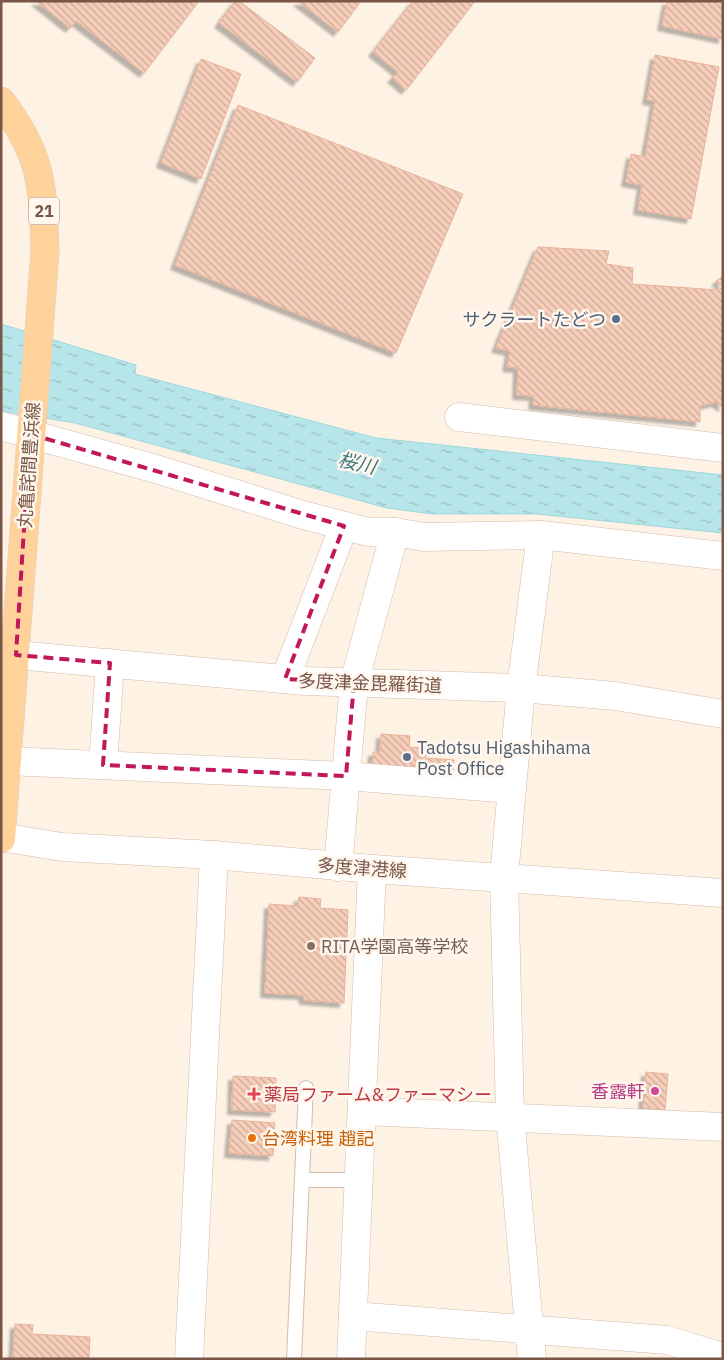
<svg xmlns="http://www.w3.org/2000/svg" width="724" height="1360" font-family="'IBM Plex Sans','Noto Sans JP',sans-serif">
	<style>
		.water { fill: url(#water-ripples); stroke: #9dd7dc }
		.building { fill: url(#building-back-hatch); stroke: #eab299; filter: url(#shadow) }
		.lines { fill: none; stroke-linecap: round; stroke-linejoin: round }
		.service-casing { stroke: #d3bbac; stroke-width: 16 }
		.minor-casing { stroke: #d3bbac; stroke-width: 29 }
		.secondary-casing { stroke: #d6baa9; stroke-width: 29 }
		.primary-casing { stroke: #d9d0cb; stroke-width: 29 }
		.service { stroke: #fff; stroke-width: 14 }
		.minor { stroke: #fff; stroke-width: 28 }
		.secondary { stroke: #fff; stroke-width: 28 }
		.primary { stroke: #ffd29b; stroke-width: 28 }
		.marked { fill: none; stroke: #c2185b; stroke-width: 4; stroke-dasharray: 10 6; stroke-linejoin: round }
		.service-dot { fill: #5c6f8a; stroke: #fff7ed; stroke-width: 2 }
		.education-dot { fill: #8d6e63; stroke: #fff7ed; stroke-width: 2 }
		.hotel-dot { fill: #d1479c; stroke: #fff7ed; stroke-width: 2 }
		.health-dot { fill: #e0444e; stroke: #fff7ed; stroke-width: 2 }
		.food-dot { fill: #e8710a; stroke: #fff7ed; stroke-width: 2 }
		.labels { text-anchor: middle; dominant-baseline: central; stroke-width: 5; stroke-linejoin: round; paint-order: stroke }
		.shield { fill: #fff7ed; stroke: #a18679; stroke-width: 1 }
		.shield-label { font-size: 16px; font-weight: bold; fill: #795647 }
		.service-label { font-size: 18px; fill: #4e5e75; stroke: #fff7ed; text-anchor: end }
		.street-label { font-size: 18px; fill: #795647; stroke: #fff7ed }
		.education-label { font-size: 18px; fill: #785e54; stroke: #fff7ed; text-anchor: start }
		.hotel-label { font-size: 18px; fill: #b23c85; stroke: #fff7ed; text-anchor: end }
		.health-label { font-size: 18px; fill: #be3a42; stroke: #fff7ed; text-anchor: start }
		.food-label { font-size: 18px; fill: #c56008; stroke: #fff7ed; text-anchor: start }
		.water-label { font-size: 19px; font-style: italic; fill: #3a7980; stroke: #fff7ed }
	</style>
	<defs>
		<pattern id="water-ripples" width="26" height="14" patternUnits="userSpaceOnUse" patternTransform="scale(1.25)"><rect width="26" height="14" fill="#b7e6ea"/><path d="M2 4q2-2 4 0t4 0M15 11q2-2 4 0t4 0" fill="none" stroke="#9abdbf"/></pattern>
		<pattern id="building-back-hatch" width="6" height="6" patternUnits="userSpaceOnUse" patternTransform="scale(1.25)"><rect width="6" height="6" fill="#f6ceba"/><path d="M-1 5l2 2M0 0l6 6M5-1l2 2" fill="none" stroke="#ca9"/></pattern>
		<filter id="shadow"><feDropShadow dx="-4.5" dy="4.5" stdDeviation="1" flood-color="#0004"/></filter>
	</defs>
	<rect width="100%" height="100%" fill="#fef2e5"/>
	<!-- water -->
	<polygon class="water" points="1,324 136,365 135,374 376,438 723,475 723,533 537,514 433,514 387,508 75,423 1,411"/>
	<!-- building -->
	<g class="building">
		<polygon points="36,1 199,1 144,73 76,21 70,28"/>
		<polygon points="235,1 239,1 315,58 297,82 219,23"/>
		<polygon points="298,1 361,1 338,32"/>
		<polygon points="413,1 475,1 406,90 392,78 398,72 373,52"/>
		<polygon points="667,1 723,1 723,39 662,26"/>
		<polygon points="655,55 719,67 691,219 638,210 642,185 626,182 631,154 645,157 655,101 647,100"/>
		<polygon points="201,59 241,74 201,179 161,163"/>
		<polygon points="238,105 463,194 396,353 175,265"/>
		<polygon points="538,247 609,251 606,264 633,268 632,284 718,290 723,287 716,281 723,276 723,407 716,402 700,406 700,422 533,405 534,396 517,395 518,368 507,367 510,351 496,348"/>
		<polygon points="381,734 410,736 409,747 427,748 426,758 454,760 453,773 372,768 373,752 380,752"/>
		<polygon points="299,897 321,899 320,908 348,910 344,1003 304,1000 303,995 265,993 269,904 298,906"/>
		<polygon points="646,1072 668,1074 665,1110 643,1108"/>
		<polygon points="233,1076 276,1078 275,1112 232,1110"/>
		<polygon points="232,1120 275,1123 273,1156 229,1153"/>
		<polygon points="15,1324 33,1325 32,1334 90,1337 89,1358 13,1359"/>
	</g>
	<g class="lines">
		<defs>
			<g id="service">
				<polyline points="302,1180 359,1180"/>
				<polyline points="294,1359 306,1088"/>
			</g>
			<g id="minor">
				<polyline points="459,417 723,448"/>
				<polyline points="1,426 156,469 303,515 368,532 395,532 424,537 541,535 723,556"/>
				<polyline points="16,655 305,681 521,688 615,696 723,714"/>
				<polyline points="285,679 344,526"/>
				<polyline points="7,761 346,776 512,789"/>
				<polyline points="103,765 110,663"/>
				<polyline points="338,867 354,683 395,532"/>
				<polyline points="362,1111 723,1127"/>
				<polyline points="353,1316 667,1340 723,1357"/>
				<polyline points="189,1359 214,855"/>
				<polyline points="351,1359 372,869"/>
				<polyline points="532,1359 510,1116 504,877 521,688 541,535"/>
			</g>
			<polyline id="secondary" points="1,837 62,847 214,855 372,869 723,893"/>
			<path id="primary" d="M 1,101 C 42,155 43,185 45,251 L 1,839"/>
		</defs>
		<!-- service casing -->
		<use href="#service" class="service-casing"/>
		<!-- minor casing -->
		<use href="#minor" class="minor-casing"/>
		<!-- secondary casing -->
		<use href="#secondary" class="secondary-casing"/>
		<!-- primary casing -->
		<use href="#primary" class="primary-casing"/>
		<!-- service -->
		<use href="#service" class="service"/>
		<!-- minor -->
		<use href="#minor" class="minor"/>
		<!-- secondary -->
		<use href="#secondary" class="secondary"/>
		<!-- primary -->
		<use href="#primary" class="primary"/>
	</g>
	<!-- marked area -->
	<path class="marked" d="M 30,434 L 344,526 L 285,679 L 354,683 L 346,776 L 103,765 L 110,663 L 16,655 Z"/>
	<!-- markers -->
	<g class="service-dot">
		<circle cx="616" cy="319" r="5"/>
		<circle cx="407" cy="757" r="5"/>
	</g>
	<circle class="education-dot" cx="311" cy="946" r="5"/>
	<circle class="hotel-dot" cx="655" cy="1091" r="5"/>
	<path class="health-dot" d="M251.5 1086.5h5v5h5v5h-5v5h-5v-5h-5v-5h5z"/>
	<circle class="food-dot" cx="252" cy="1138" r="5"/>
	<g class="labels">
		<!-- shield labels -->
		<rect class="shield" x="29" y="197.5" width="30" height="27" rx="4"/>
		<g class="shield-label">
			<text x="44" y="211">21</text>
		</g>
		<!-- service labels -->
		<g class="service-label">
			<text x="606" y="319">サクラートたどつ</text>
			<text x="417" y="747" text-anchor="start">Tadotsu Higashihama<tspan x="417" dy="21">Post Office</tspan></text>
		</g>
		<!-- street labels -->
		<g class="street-label">
			<text transform="translate(29 465) rotate(-86)">丸亀詫間豊浜線</text>
			<text transform="translate(370 683) rotate(2)">多度津金毘羅街道</text>
			<text transform="translate(362 868) rotate(4)">多度津港線</text>
		</g>
		<!-- education labels -->
		<g class="education-label">
			<text x="321" y="946">RITA学園高等学校</text>
		</g>
		<!-- hotel labels -->
		<g class="hotel-label">
			<text x="645" y="1091">香露軒</text>
		</g>
		<!-- health labels -->
		<g class="health-label">
			<text x="264" y="1094">薬局ファーム&amp;ファーマシー</text>
		</g>
		<!-- food labels -->
		<g class="food-label">
			<text x="262" y="1138">台湾料理 趙記</text>
		</g>
		<!-- water labels -->
		<g class="water-label">
			<text transform="translate(357 463) rotate(13)">桜川</text>
		</g>
	</g>
	<!-- border -->
	<rect width="724" height="1360" fill="none" stroke="#795647" stroke-width="5"/>
</svg>
